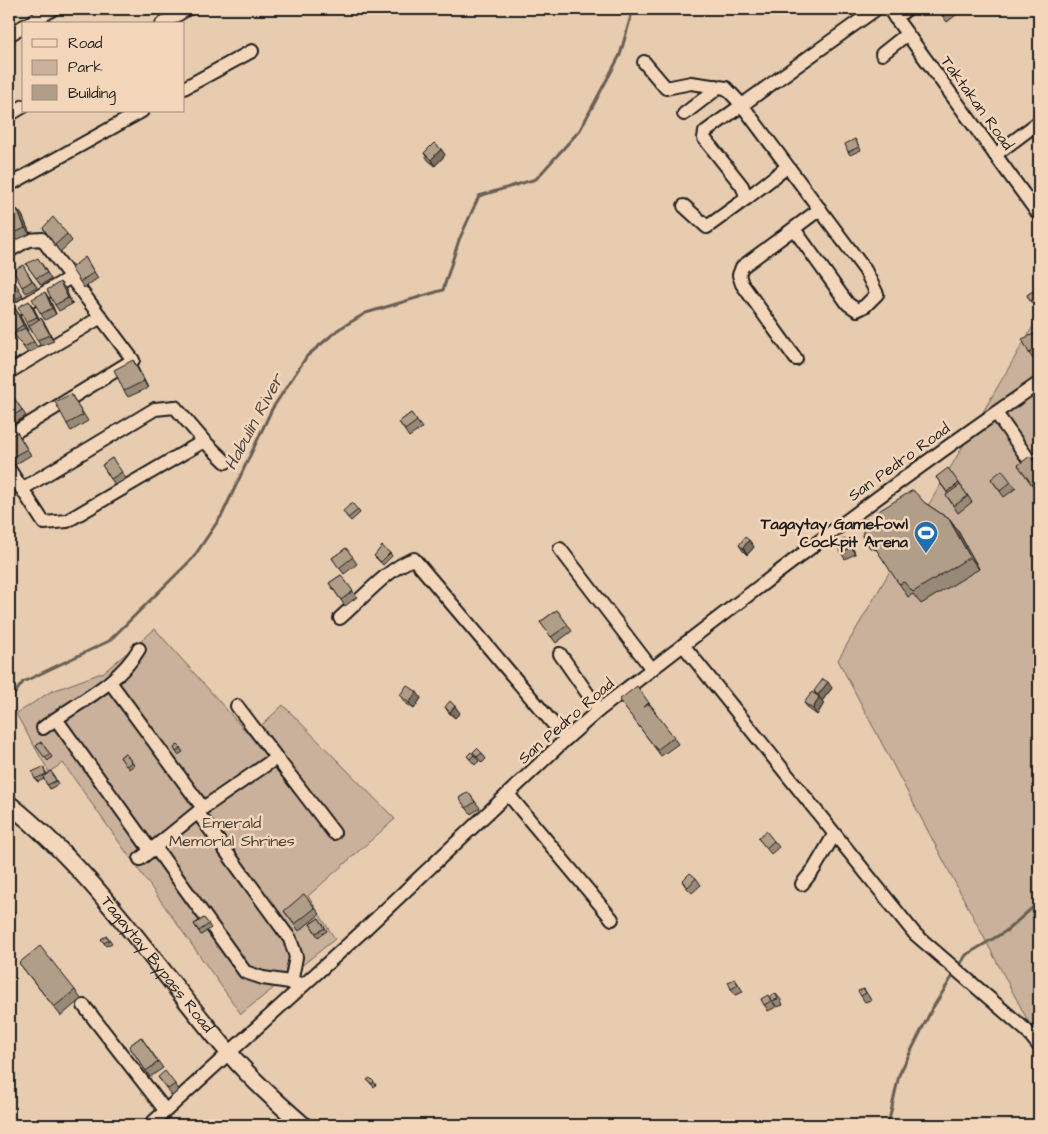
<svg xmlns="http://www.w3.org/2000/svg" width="1048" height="1134" font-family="'Architects Daughter',sans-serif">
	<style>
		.green { fill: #c9b19b; stroke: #72665c }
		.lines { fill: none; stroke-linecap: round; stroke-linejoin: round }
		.stream { stroke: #695f54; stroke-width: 3 }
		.minor-casing { stroke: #1c1c1c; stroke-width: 16 }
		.major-casing { stroke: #1c1c1c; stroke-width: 20 }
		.minor { stroke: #f4d7ba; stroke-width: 12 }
		.major { stroke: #f4d7ba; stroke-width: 16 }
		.wall { fill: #988876; stroke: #1c1c1c }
		.shaded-wall { fill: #7c6f60; stroke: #1c1c1c }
		.building { fill: #b19e89; stroke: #1c1c1c }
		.labels { text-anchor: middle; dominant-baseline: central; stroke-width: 5; stroke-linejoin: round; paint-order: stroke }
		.street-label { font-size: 16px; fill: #1c1c1c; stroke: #f4d7ba }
		.poi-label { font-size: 16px; font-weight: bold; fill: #1c1c1c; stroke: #f4d7ba; text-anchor: end }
		.park-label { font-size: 16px; fill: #47413c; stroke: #f4d7ba }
		.water-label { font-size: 18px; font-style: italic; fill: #4f4842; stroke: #f4d7ba }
	</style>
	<rect width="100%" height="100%" fill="#e7ccb0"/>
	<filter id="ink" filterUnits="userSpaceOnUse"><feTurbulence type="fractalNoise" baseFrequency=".02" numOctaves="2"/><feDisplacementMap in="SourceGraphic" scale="10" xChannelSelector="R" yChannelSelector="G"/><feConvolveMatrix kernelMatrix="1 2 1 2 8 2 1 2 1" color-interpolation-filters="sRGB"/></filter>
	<g filter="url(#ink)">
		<!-- green -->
		<g class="green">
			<polygon points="1039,316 1039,1042 838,660"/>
			<polygon points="155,629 250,736 283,705 395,819 308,896 335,939 241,1014 63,763 49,772 16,714 50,692 104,672"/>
		</g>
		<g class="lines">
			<!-- stream -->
			<g class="stream">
				<polyline points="9,701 23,682 109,641 193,558 222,515 272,409 307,356 339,329 366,313 443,290 459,240 479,196 536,179 580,130 620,55 633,9"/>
				<polyline points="958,968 966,955 1006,931 1039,902"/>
				<polyline points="888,1125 899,1075 932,1009 954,974"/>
			</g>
			<defs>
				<g id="minor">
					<polyline points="889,9 1039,215"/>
					<polyline points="895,18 907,9"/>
					<polyline points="28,24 53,9"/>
					<polyline points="162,24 187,9"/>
					<polyline points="9,35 24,26"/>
					<polyline points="882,54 907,34"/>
					<polyline points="644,62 666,88 691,83 726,88 742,105 876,9"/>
					<polyline points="184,88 252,51"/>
					<polyline points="684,114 714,91 716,86"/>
					<polyline points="9,115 24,106"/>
					<polyline points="995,155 1039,122"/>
					<polyline points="9,185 142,111"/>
					<polyline points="747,198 787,167"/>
					<polyline points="684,206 707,227 747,198 742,186 704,138 705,132 742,105 865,270 877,294 865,306 857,310 848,304 794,229"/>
					<polyline points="9,251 28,240 42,239 133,360 9,436"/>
					<polyline points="9,314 71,277"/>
					<polyline points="796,359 742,284 739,275 742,267 820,209"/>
					<polyline points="9,372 101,317"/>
					<polyline points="996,413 1027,457"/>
					<polyline points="9,469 44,523 67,521 204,441"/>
					<polyline points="22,489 155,409 175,407 204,441 226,462"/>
					<polyline points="560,549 652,669"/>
					<path d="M 340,618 C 361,600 389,567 414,559 L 566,739"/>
					<polyline points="683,645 915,934 1027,1031 1039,1046"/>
					<polyline points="560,654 599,710"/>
					<polyline points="110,682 203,808"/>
					<polyline points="237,706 334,833"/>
					<polyline points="56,719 151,851"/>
					<path d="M 43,728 C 76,703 118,685 139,649"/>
					<polyline points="508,794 612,919"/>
					<polyline points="198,813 290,939 296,957 291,983"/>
					<polyline points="155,847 245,972 263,978 303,984"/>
					<polyline points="140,859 203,808 276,758"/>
					<polyline points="802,884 814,869 834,835"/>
					<polyline points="84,1006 165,1110"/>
					<path d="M 150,1125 L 364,930 L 566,739 L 599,710 C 744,598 888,486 1039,383"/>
				</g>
				<g id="major">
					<path id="s1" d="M 9,804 C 96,873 158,970 230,1054 C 252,1080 278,1103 303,1125"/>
				</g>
			</defs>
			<!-- minor casing -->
			<use href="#minor" class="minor-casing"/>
			<!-- major casing -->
			<use href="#major" class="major-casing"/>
			<!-- minor -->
			<use href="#minor" class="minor"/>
			<!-- major -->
			<use href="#major" class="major"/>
		</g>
		<!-- wall -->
		<g class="wall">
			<polygon points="937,9 958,9 960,12 947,22"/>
			<polygon points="855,139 861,150 850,155 848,152"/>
			<polygon points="441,149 445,155 435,166 428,160 424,153"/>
			<polygon points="17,209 22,215 30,234 14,241 10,235"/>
			<polygon points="43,228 67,234 72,241 60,252"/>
			<polygon points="85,257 98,278 84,288 80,282"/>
			<polygon points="26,264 42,264 51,279 41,285"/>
			<polygon points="9,270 14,279 13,280 23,295 13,301 9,294"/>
			<polygon points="27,272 37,287 26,293 22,287"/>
			<polygon points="65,288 72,304 59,311 55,305"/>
			<polygon points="1033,291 1039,300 1032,304 1027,295"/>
			<polygon points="49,298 56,314 45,320 41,314"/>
			<polygon points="29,301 33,307 39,319 45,324 54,341 41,346 37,340 26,322"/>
			<polygon points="19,314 28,331 27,331 38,348 28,353 12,332"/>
			<polygon points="1039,332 1039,357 1033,359 1029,353"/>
			<polygon points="137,366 148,388 128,397 124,391"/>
			<polygon points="71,394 88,421 71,431 67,424"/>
			<polygon points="12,395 26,416 15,423 9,413"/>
			<polygon points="411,413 422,428 409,437 399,422"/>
			<polygon points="17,432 31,455 13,466 9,459"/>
			<polygon points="112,458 126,479 115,485 102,465"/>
			<polygon points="1018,465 1039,469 1039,490 1037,492"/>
			<polygon points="936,477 959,483 972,502 958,513 946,495 948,494"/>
			<polygon points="991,479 1011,482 1016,488 1004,497"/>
			<polygon points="925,503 949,519 958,531 979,569 921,604 913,594 908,597 877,550 870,548 862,536 876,520"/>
			<polygon points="358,510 360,513 351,521 345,514"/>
			<polygon points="846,538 851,544 855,554 845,559 841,553"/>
			<polygon points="749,540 754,547 747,555 743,551 739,545"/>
			<polygon points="346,548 357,564 344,574 332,558"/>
			<polygon points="390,553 392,556 383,565 374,556"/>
			<polygon points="341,575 357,597 345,606 329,583"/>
			<polygon points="557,610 572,631 556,643 540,622"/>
			<polygon points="832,688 822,701 824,703 817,715 809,709 804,703 816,695 814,691"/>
			<polygon points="400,695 421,698 414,709 404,702"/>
			<polygon points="649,703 654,709 653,709 678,744 661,756 624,706"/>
			<polygon points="445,707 460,713 455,718 449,713"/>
			<polygon points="41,742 52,757 48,761 36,746"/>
			<polygon points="178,745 183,752 178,755 174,748"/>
			<polygon points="473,752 482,753 486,759 482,763"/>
			<polygon points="125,753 134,765 129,769 120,757"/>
			<polygon points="474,755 479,761 475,765 467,756"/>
			<polygon points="43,767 47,774 53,774 58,784 50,789 44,779 38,782 35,779"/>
			<polygon points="468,792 480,808 471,814 459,798"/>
			<polygon points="758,838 774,841 779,847 771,854"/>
			<polygon points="696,878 701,885 692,893 686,887 682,881"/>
			<polygon points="9,903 15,914 9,917"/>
			<polygon points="315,908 320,914 299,931 284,911"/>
			<polygon points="204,918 211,928 201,935 194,924"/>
			<polygon points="319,918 327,931 318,937 310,924"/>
			<polygon points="107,936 112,943 106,946 101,939"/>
			<polygon points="19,963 75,990 81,999 61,1016 26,972"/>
			<polygon points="735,979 739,985 743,992 735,995 731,989"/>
			<polygon points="864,989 871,1000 865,1002 861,996"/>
			<polygon points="776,994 781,1000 783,1005 777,1007 773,1002 776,1007 768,1011 761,999 772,1001"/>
			<polygon points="141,1037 163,1068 150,1077 129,1046"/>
			<polygon points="158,1077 175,1084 179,1090 172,1096"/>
			<polygon points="367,1080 374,1082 376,1085 374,1087"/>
		</g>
		<!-- shaded-wall -->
		<g class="shaded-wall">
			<polygon points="441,149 445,155 435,166 431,160"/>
			<polygon points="17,209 22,215 30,234 25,228"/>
			<polygon points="60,282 65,288 72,304 68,298"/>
			<polygon points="45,292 49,298 56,314 52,308"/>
			<polygon points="29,301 33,307 42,323 37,317"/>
			<polygon points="15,308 19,314 28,331 23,325"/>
			<polygon points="41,318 45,324 54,341 50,335"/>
			<polygon points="133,360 137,366 148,388 144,381"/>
			<polygon points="949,519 958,531 979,569 970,557"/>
			<polygon points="846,538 851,544 855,554 851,547"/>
			<polygon points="749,540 754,547 747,555 743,548"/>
			<polygon points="828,682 832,688 822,701 818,695"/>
			<polygon points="417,692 421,698 414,709 409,703"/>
			<polygon points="819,697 824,703 817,715 813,709"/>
			<polygon points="455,706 460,713 455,718 450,712"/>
		</g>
		<!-- building -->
		<g class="building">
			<polygon points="937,9 952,9 943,16"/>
			<polygon points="855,139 859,147 848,152 845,144"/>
			<polygon points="434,143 441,149 431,160 424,153"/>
			<polygon points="17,209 25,228 10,235 9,231 9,213"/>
			<polygon points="53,217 67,234 55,245 43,228"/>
			<polygon points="85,257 94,272 80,282 71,268"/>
			<polygon points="38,258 47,273 36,278 26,264"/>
			<polygon points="23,265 32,281 22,287 13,270"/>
			<polygon points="10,276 19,289 9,294 9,277"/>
			<polygon points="60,282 68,298 55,305 47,290"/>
			<polygon points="1033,291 1037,297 1030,301 1027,295"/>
			<polygon points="45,292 52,308 41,314 32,299"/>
			<polygon points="29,301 37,317 26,322 18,307"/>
			<polygon points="15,308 23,325 12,332 9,325 9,310"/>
			<polygon points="41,318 50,335 37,340 29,326"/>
			<polygon points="25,328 34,342 24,347 14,334"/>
			<polygon points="1039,332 1039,348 1029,353 1022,339"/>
			<polygon points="133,360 144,381 124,391 114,370"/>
			<polygon points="71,394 83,415 67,424 55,402"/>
			<polygon points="12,395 22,410 11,417 9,413 9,396"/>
			<polygon points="411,413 417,421 405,430 399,422"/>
			<polygon points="17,432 27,449 9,459 9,437"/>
			<polygon points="1030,456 1039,469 1039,481 1033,486 1018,465"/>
			<polygon points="112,458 122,472 111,479 102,465"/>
			<polygon points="948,468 959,483 947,492 936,477"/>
			<polygon points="1002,470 1011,482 1000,491 991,479"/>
			<polygon points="960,485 968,496 954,506 946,495"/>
			<polygon points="913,490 925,503 949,519 970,557 913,592 904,582 899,584 872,543 873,540 862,536 866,519 876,520 877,512"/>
			<polygon points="352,503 358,510 348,518 343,511"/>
			<polygon points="745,537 749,540 743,548 739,545"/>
			<polygon points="846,538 851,547 841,553 836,543"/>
			<polygon points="382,546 390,553 381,562 374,556"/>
			<polygon points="346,548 353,557 339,568 332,558"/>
			<polygon points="341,575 353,591 341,600 329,583"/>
			<polygon points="557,610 568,625 551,637 540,622"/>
			<polygon points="823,679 828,682 818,695 814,691"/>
			<polygon points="407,685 417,692 409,703 400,695"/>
			<polygon points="637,686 649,703 643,707 649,704 674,737 657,750 619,700"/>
			<polygon points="812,692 819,697 813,709 804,703"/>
			<polygon points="450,701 455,706 450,712 445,707"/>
			<polygon points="41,742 50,754 45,758 36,746"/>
			<polygon points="178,745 181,748 176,752 174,748"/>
			<polygon points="477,748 482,753 477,757 473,752"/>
			<polygon points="471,752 474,755 470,759 467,756"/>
			<polygon points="125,753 132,762 126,766 120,757"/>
			<polygon points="43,767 46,774 35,779 32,772"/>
			<polygon points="51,771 56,781 47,785 43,777"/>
			<polygon points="468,792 475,802 466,808 459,798"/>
			<polygon points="766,831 774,841 766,848 758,838"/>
			<polygon points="690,873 696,878 688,887 682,881"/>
			<polygon points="304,894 315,908 295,924 284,911"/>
			<polygon points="9,903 13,911 9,913"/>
			<polygon points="204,918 209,924 199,931 194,924"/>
			<polygon points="319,918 325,928 316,933 310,924"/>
			<polygon points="107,936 109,940 104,943 101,939"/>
			<polygon points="40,946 75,990 54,1007 19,963"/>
			<polygon points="735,979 738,985 731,989 728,982"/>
			<polygon points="864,989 866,993 861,996 858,991"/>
			<polygon points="776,994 778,999 772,1001 770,996"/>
			<polygon points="768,995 771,1001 764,1005 761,999"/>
			<polygon points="141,1037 158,1062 146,1071 129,1046"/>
			<polygon points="165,1071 175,1084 168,1089 158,1077"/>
			<polygon points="370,1078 374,1082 372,1084 367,1080"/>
			<polygon points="855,1120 866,1124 866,1125 853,1125"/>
		</g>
	</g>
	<!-- icons -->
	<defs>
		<symbol id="stadium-pin" viewBox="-11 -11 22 30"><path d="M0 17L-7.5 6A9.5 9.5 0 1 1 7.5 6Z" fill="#1f6fb2" stroke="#f4d7ba"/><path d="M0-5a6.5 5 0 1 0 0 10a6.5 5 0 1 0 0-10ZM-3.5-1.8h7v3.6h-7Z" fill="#fff"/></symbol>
	</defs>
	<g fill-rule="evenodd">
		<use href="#stadium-pin" x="912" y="519" width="28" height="38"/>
	</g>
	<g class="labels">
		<!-- street labels -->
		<g class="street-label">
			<text transform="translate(977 103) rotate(54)">Taktakan Road</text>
			<text transform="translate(899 462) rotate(-36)">San Pedro Road</text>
			<text transform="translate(566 721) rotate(-41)">San Pedro Road</text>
			<text stroke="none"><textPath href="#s1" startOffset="219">Tagaytay Bypass Road</textPath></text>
		</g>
		<!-- poi labels -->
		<g class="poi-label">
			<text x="908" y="524">Tagaytay Gamefowl<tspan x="908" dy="18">Cockpit Arena</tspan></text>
		</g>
		<!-- park labels -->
		<g class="park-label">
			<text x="232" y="823">Emerald<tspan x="232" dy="18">Memorial Shrines</tspan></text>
		</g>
		<!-- water labels -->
		<g class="water-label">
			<text transform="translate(254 422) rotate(-62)">Habulin River</text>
		</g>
	</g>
	<!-- margin -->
	<rect width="1048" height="1134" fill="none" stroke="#f4d7ba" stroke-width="30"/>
	<rect x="15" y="15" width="1018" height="1104" fill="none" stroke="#1c1c1c" stroke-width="2" filter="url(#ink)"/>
	<!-- legend -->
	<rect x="22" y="22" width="162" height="90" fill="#f4d7ba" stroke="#9e8c7b"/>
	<rect x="32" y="39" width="25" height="8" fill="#f4d7ba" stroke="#9e8c7b"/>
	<text x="68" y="48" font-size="15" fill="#1c1c1c">Road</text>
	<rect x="32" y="60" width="25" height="15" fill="#c9b19b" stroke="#9e8c7b"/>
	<text x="68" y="72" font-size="15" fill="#1c1c1c">Park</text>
	<rect x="32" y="85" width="25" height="15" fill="#b19e89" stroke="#9e8c7b"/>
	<text x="68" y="98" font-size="15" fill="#1c1c1c">Building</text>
</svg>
